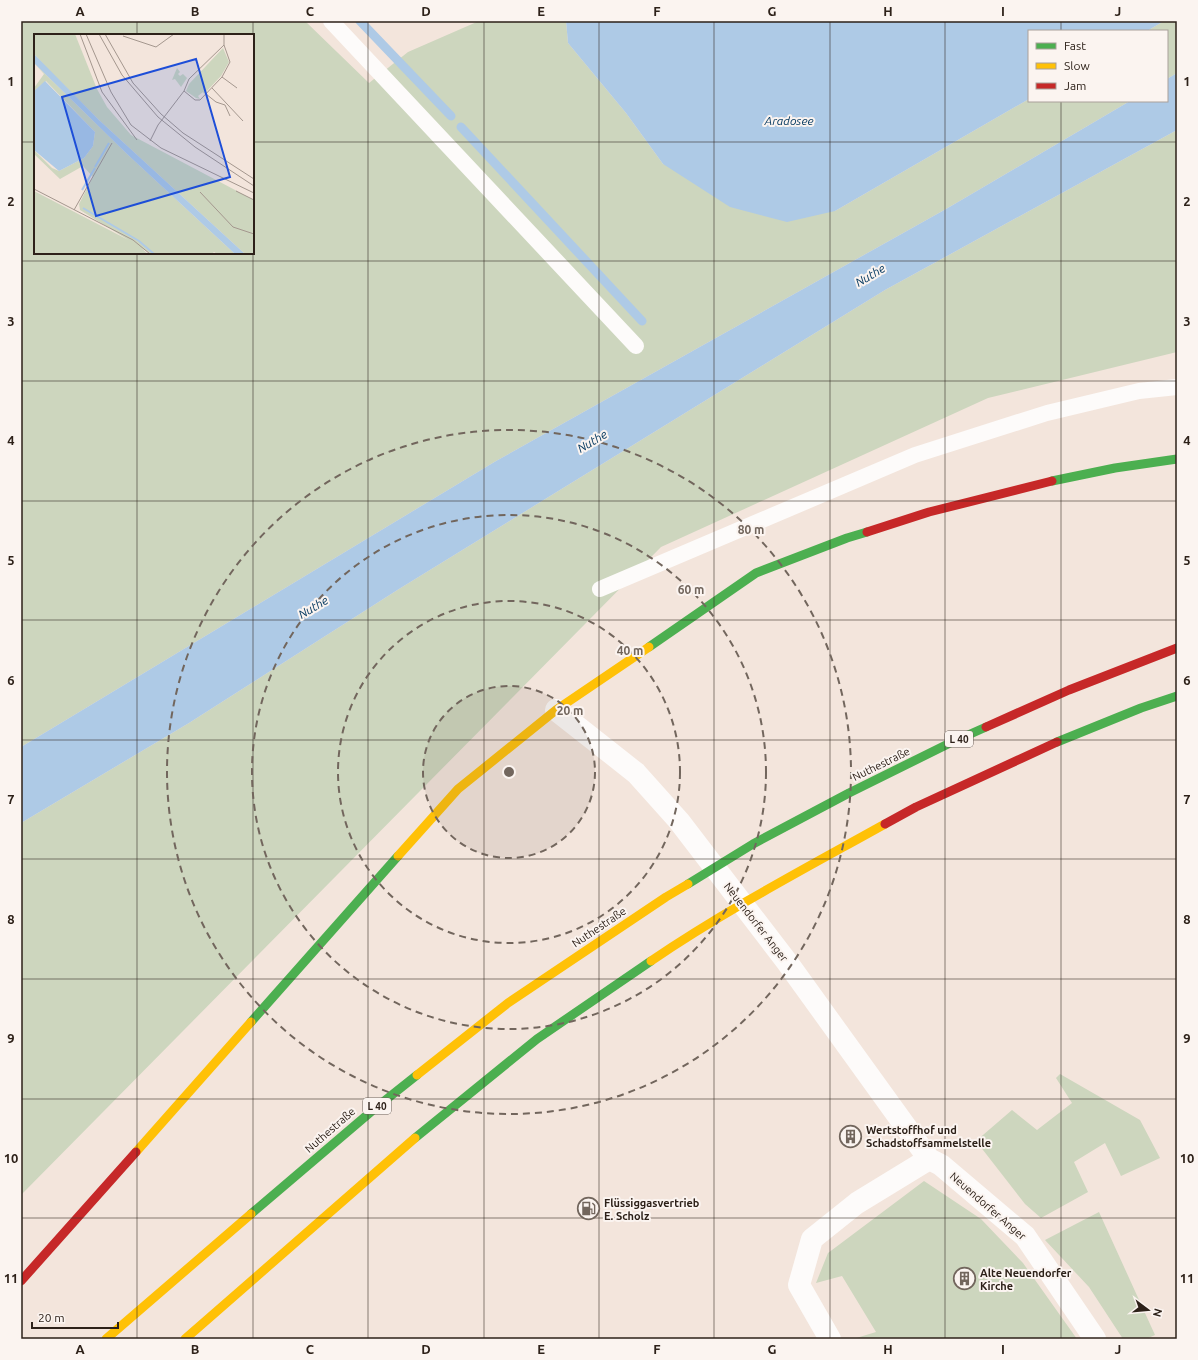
<svg xmlns="http://www.w3.org/2000/svg" width="1198" height="1360" font-family="Ubuntu,sans-serif">
	<style>
		.green { fill: #cdd6be; fill-rule: evenodd }
		.water { fill: #aecae6 }
		.lines { fill: none; stroke-linecap: round; stroke-linejoin: round }
		.stream { stroke: #aecae6; stroke-width: 9 }
		.lane { stroke: #fdfbfa; stroke-width: 16 }
		.street { stroke: #fdfbfa; stroke-width: 22 }
		.fast { stroke: #4caf50; stroke-width: 9 }
		.slow { stroke: #ffc107; stroke-width: 9 }
		.jam { stroke: #c62828; stroke-width: 9 }
		.grid { fill: none; stroke: #2d2119; stroke-width: 1; stroke-opacity: 0.55 }
		.ring { fill: none; stroke: #72665d; stroke-width: 2; stroke-dasharray: 7 5 }
		.labels { text-anchor: middle; dominant-baseline: central; stroke-width: 4; stroke-linejoin: round; paint-order: stroke }
		.shield { fill: #fbf4f0; stroke: #6b605a; stroke-width: 1 }
		.shield-label { font-size: 10px; font-weight: bold; fill: #2d2119 }
		.street-label { font-size: 11px; fill: #2d2119; stroke: #fbf4f0 }
		.poi-label { font-size: 11px; font-weight: bold; fill: #2d2119; stroke: #fbf4f0; text-anchor: start }
		.water-label { font-size: 12px; font-style: italic; fill: #00365e; stroke: #fbf4f0 }
		.inset-river { fill: none; stroke: #aecae6; stroke-width: 2 }
		.inset-road { fill: none; stroke: #a4978e; stroke-width: 1 }
		.view { fill: #1d4ed8; fill-opacity: 0.15; stroke: #1d4ed8; stroke-width: 2 }
		.inset-edge { fill: none; stroke: #2d2119; stroke-width: 2 }
		.centre { fill: #72665d; stroke: #fbf4f0; stroke-width: 2 }
		.ring-label { font-size: 12px; text-anchor: middle; font-weight: bold; fill: #72665d; stroke: #fbf4f0; stroke-width: 4; stroke-linejoin: round; paint-order: stroke }
		.neatline { fill: none; stroke: #2d2119; stroke-width: 1.5 }
		.grid-label { font-size: 13px; text-anchor: middle; font-weight: bold; fill: #2d2119 }
	</style>
	<rect width="100%" height="100%" fill="#f3e5dc"/>
	<!-- green -->
	<g class="green">
		<path d="M 21,21 L 305,21 L 369,83 L 408,52 L 479,21 L 566,21 L 568,43 L 626,113 L 663,164 L 835,211 L 1029,99 L 1029,101 L 1130,101 L 946,209 L 496,461 L 21,747 ZM 35,35 L 253,35 L 253,253 L 35,253 Z"/>
		<polygon points="1164,21 1177,21 1177,73 1167,79 1167,31 1147,31"/>
		<polygon points="1177,130 1177,352 988,398 661,547 21,1195 21,823 189,723 399,589 885,290"/>
		<polygon points="1060,1074 1140,1120 1160,1158 1121,1176 1105,1143 1074,1162 1088,1192 1041,1218 1025,1204 976,1141 1012,1110 1037,1130 1072,1103 1056,1078"/>
		<polygon points="924,1181 981,1219 1023,1263 1077,1339 853,1339 876,1332 842,1276 816,1283 828,1253"/>
		<polygon points="1099,1212 1155,1335 1146,1339 1123,1339 1089,1287 1045,1240"/>
	</g>
	<!-- water -->
	<g class="water">
		<polygon points="566,21 1164,21 1147,31 1029,31 1029,99 835,211 787,222 730,207 663,164 626,113 568,43"/>
		<polygon points="1177,73 1177,130 885,290 399,589 189,723 21,823 21,747 496,461 946,209 1130,101 1167,101 1167,79"/>
	</g>
	<g class="lines">
		<!-- stream -->
		<g class="stream">
			<polyline points="360,21 451,116"/>
			<polyline points="461,127 642,321"/>
		</g>
		<!-- lane -->
		<g class="lane">
			<polyline points="331,21 636,346"/>
			<polyline points="600,589 915,455 1047,413 1139,391 1177,387"/>
		</g>
		<!-- street -->
		<g class="street">
			<polyline points="556,710 636,773 679,821 787,962 929,1159 941,1165 1025,1236 1095,1339"/>
			<polyline points="830,1339 799,1285 812,1239 857,1203 929,1159"/>
		</g>
		<!-- fast -->
		<g class="fast">
			<polyline points="1052,481 1115,468 1177,459"/>
			<polyline points="649,647 756,573 847,538 867,532"/>
			<polyline points="1057,742 1141,708 1177,696"/>
			<polyline points="688,884 753,844 849,793 948,744 986,727"/>
			<polyline points="251,1022 398,856"/>
			<polyline points="415,1138 537,1039 651,961"/>
			<polyline points="251,1214 373,1110 417,1075"/>
		</g>
		<!-- slow -->
		<g class="slow">
			<polyline points="398,856 458,789 556,710 649,647"/>
			<path d="M 651,961 C 726,910 806,868 885,824"/>
			<polyline points="417,1075 508,1003 666,897 688,884"/>
			<polyline points="136,1152 251,1022"/>
			<polyline points="106,1339 251,1214"/>
			<polyline points="185,1339 415,1138"/>
		</g>
		<!-- jam -->
		<g class="jam">
			<polyline points="867,532 929,512 1052,481"/>
			<polyline points="986,727 1069,690 1177,648"/>
			<polyline points="885,824 916,807 1057,742"/>
			<polyline points="21,1281 136,1152"/>
		</g>
	</g>
	<!-- grid -->
	<path class="grid" d="M 137,21 L 137,35M 253,21 L 253,35M 368,21 L 368,1339M 484,21 L 484,1339M 599,21 L 599,1339M 714,21 L 714,1339M 830,21 L 830,1339M 945,21 L 945,1339M 1061,21 L 1061,31M 1061,101 L 1061,1339M 21,142 L 35,142M 253,142 L 1177,142M 137,253 L 137,1339M 253,253 L 253,1339M 21,261 L 1177,261M 21,381 L 1177,381M 21,501 L 1177,501M 21,620 L 1177,620M 21,740 L 1177,740M 21,859 L 1177,859M 21,979 L 1177,979M 21,1099 L 1177,1099M 21,1218 L 1177,1218"/>
	<!-- distance rings -->
	<circle cx="509" cy="772" r="86" fill="#72665d" fill-opacity=".12"/>
	<g class="ring">
		<circle cx="509" cy="772" r="86"/>
		<circle cx="509" cy="772" r="171"/>
		<circle cx="509" cy="772" r="257"/>
		<circle cx="509" cy="772" r="342"/>
	</g>
	<!-- icons -->
	<defs>
		<symbol id="building-ring" viewBox="-11 -11 22 22"><circle r="9.5" fill="#fbf4f0" stroke="#72665d" stroke-width="1.5"/><path d="M-4-6H4V6H1V3H-1V6H-4ZM-2.5-4.3h1.7v1.8h-1.7ZM.8-4.3h1.7v1.8H.8ZM-2.5-1h1.7V.8h-1.7ZM.8-1h1.7V.8H.8Z" fill="#72665d"/></symbol>
		<symbol id="fuel-ring" viewBox="-11 -11 22 22"><circle r="9.5" fill="#fbf4f0" stroke="#72665d" stroke-width="1.5"/><path d="M-5.5-6h7V0h2V4h1.3V-2.5L3-4.5l.8-.8L6-3V5H2.5V1h-1V6h-7ZM-4.2-4.7v3.2H.2V-4.7Z" fill="#72665d"/></symbol>
	</defs>
	<g fill-rule="evenodd">
		<use href="#building-ring" x="838" y="1124" width="25" height="25"/>
		<use href="#fuel-ring" x="576" y="1196" width="25" height="25"/>
		<use href="#building-ring" x="952" y="1266" width="25" height="25"/>
	</g>
	<g class="labels">
		<!-- shield labels -->
		<g class="shield">
			<rect x="945" y="731" width="28" height="16" rx="3"/>
			<rect x="363" y="1098" width="28" height="16" rx="3"/>
		</g>
		<g class="shield-label">
			<text x="959" y="739">L 40</text>
			<text x="377" y="1106">L 40</text>
		</g>
		<!-- street labels -->
		<g class="street-label">
			<text transform="translate(881 764) rotate(-26)">Nuthestraße</text>
			<text transform="translate(756 922) rotate(52)">Neuendorfer Anger</text>
			<text transform="translate(599 927) rotate(-34)">Nuthestraße</text>
			<text transform="translate(330 1130) rotate(-41)">Nuthestraße</text>
			<text transform="translate(988 1206) rotate(41)">Neuendorfer Anger</text>
		</g>
		<!-- poi labels -->
		<g class="poi-label">
			<text x="866" y="1130">Wertstoffhof und<tspan x="866" dy="13">Schadstoffsammelstelle</tspan></text>
			<text x="604" y="1203">Flüssiggasvertrieb<tspan x="604" dy="13">E. Scholz</tspan></text>
			<text x="980" y="1273">Alte Neuendorfer<tspan x="980" dy="13">Kirche</tspan></text>
		</g>
		<!-- water labels -->
		<g class="water-label">
			<text x="789" y="120">Aradosee</text>
			<text transform="translate(870 275) rotate(-31)">Nuthe</text>
			<text transform="translate(592 441) rotate(-31)">Nuthe</text>
			<text transform="translate(313 607) rotate(-31)">Nuthe</text>
		</g>
	</g>
	<!-- overview -->
	<g transform="translate(34 34)">
		<rect width="220" height="220" fill="#f3e5dc"/>
		<path d="M 0,0 L 41,0 L 63,55 L 73,73 L 97,101 L 220,166 L 220,220 L 211,220 L 65,86 L 16,37 L 0,20 ZM 189,14 L 195,28 L 187,42 L 170,60 L 169,58 L 164,62 L 166,65 L 162,64 L 152,57 L 155,50 ZM 0,29 L 93,120 L 201,220 L 183,220 L 180,218 L 178,220 L 117,220 L 46,176 L 45,170 L 59,143 L 49,132 L 26,145 L 0,120 L 0,116 L 18,134 L 25,137 L 50,124 L 59,112 L 61,98 L 12,47 L 0,57 L 0,61 L 0,54 L 10,40 ZM 143,34 L 146,38 L 144,40 L 146,42 L 149,40 L 153,44 L 147,53 L 141,45 L 138,46 ZM 0,157 L 104,211 L 114,220 L 0,220 Z" fill="#cdd6be"/>
		<path d="M 0,20 L 65,86 L 211,220 L 201,220 L 93,120 L 0,29 ZM 11,47 L 61,98 L 59,112 L 50,124 L 25,137 L 0,116 L 0,57 Z" fill="#aecae6"/>
		<path class="inset-river" d="M 61,133 L 75,109M 48,156 L 61,134M 49,174 L 105,207 L 120,220"/>
		<path class="inset-road" d="M 46,0 L 68,58 L 103,106M 52,0 L 77,58 L 97,91 L 127,114 L 220,159M 65,0 L 88,41 L 124,83 L 161,113 L 220,152M 71,0 L 99,49 L 127,80 L 149,99 L 220,145M 89,2 L 122,13 L 140,0M 188,43 L 203,54M 178,54 L 209,87M 150,57 L 161,66 L 166,66 L 188,43 L 196,28 L 190,11M 172,60 L 182,68 L 191,71 L 196,82M 116,107 L 124,91 L 150,57 L 155,45 L 190,11 L 190,0M 0,155 L 99,206 L 116,220M 202,157 L 220,166M 166,158 L 199,193 L 220,200M 40,176 L 78,109"/>
		<path class="view" d="M 162,25 L 196,143 L 62,182 L 28,63 Z"/>
		<rect width="220" height="220" class="inset-edge"/>
	</g>
	<circle cx="509" cy="772" r="6" class="centre"/>
	<g class="ring-label">
		<text x="751" y="534">80 m</text>
		<text x="691" y="594">60 m</text>
		<text x="630" y="655">40 m</text>
		<text x="570" y="715">20 m</text>
	</g>
	<!-- border -->
	<rect width="1198" height="1360" fill="none" stroke="#fbf4f0" stroke-width="44"/>
	<!-- legend -->
	<rect x="1028" y="30" width="140" height="72" fill="#fbf4f0" stroke="#a9a09a"/>
	<rect x="1036" y="43" width="20" height="6" fill="#4caf50" stroke="#a9a09a"/>
	<text x="1064" y="50" font-size="12" fill="#2d2119">Fast</text>
	<rect x="1036" y="63" width="20" height="6" fill="#ffc107" stroke="#a9a09a"/>
	<text x="1064" y="70" font-size="12" fill="#2d2119">Slow</text>
	<rect x="1036" y="83" width="20" height="6" fill="#c62828" stroke="#a9a09a"/>
	<text x="1064" y="90" font-size="12" fill="#2d2119">Jam</text>
	<!-- north arrow -->
	<g transform="translate(1148 1310) rotate(106)" stroke="#fbf4f0" stroke-width="3" paint-order="stroke">
	<path d="M0-3L7 15L0 10L-7 15Z" fill="#2d2119"/>
	<text y="-6" font-size="11" font-weight="bold" text-anchor="middle" fill="#2d2119">N</text>
	</g>
	<!-- scale -->
	<path d="M32 1322v6h86v-6" fill="none" stroke="#2d2119" stroke-width="2"/>
	<text x="38" y="1322" font-size="12" fill="#2d2119" stroke="#fbf4f0" stroke-width="3" paint-order="stroke">20 m</text>
	<rect x="22" y="22" width="1154" height="1316" class="neatline"/>
	<g class="grid-label">
		<text x="80" y="16">A</text>
		<text x="195" y="16">B</text>
		<text x="310" y="16">C</text>
		<text x="426" y="16">D</text>
		<text x="541" y="16">E</text>
		<text x="657" y="16">F</text>
		<text x="772" y="16">G</text>
		<text x="888" y="16">H</text>
		<text x="1003" y="16">I</text>
		<text x="1118" y="16">J</text>
		<text x="11" y="86">1</text>
		<text x="1187" y="86">1</text>
		<text x="11" y="206">2</text>
		<text x="1187" y="206">2</text>
		<text x="11" y="326">3</text>
		<text x="1187" y="326">3</text>
		<text x="11" y="445">4</text>
		<text x="1187" y="445">4</text>
		<text x="11" y="565">5</text>
		<text x="1187" y="565">5</text>
		<text x="11" y="685">6</text>
		<text x="1187" y="685">6</text>
		<text x="11" y="804">7</text>
		<text x="1187" y="804">7</text>
		<text x="11" y="924">8</text>
		<text x="1187" y="924">8</text>
		<text x="11" y="1043">9</text>
		<text x="1187" y="1043">9</text>
		<text x="11" y="1163">10</text>
		<text x="1187" y="1163">10</text>
		<text x="11" y="1283">11</text>
		<text x="1187" y="1283">11</text>
		<text x="80" y="1354">A</text>
		<text x="195" y="1354">B</text>
		<text x="310" y="1354">C</text>
		<text x="426" y="1354">D</text>
		<text x="541" y="1354">E</text>
		<text x="657" y="1354">F</text>
		<text x="772" y="1354">G</text>
		<text x="888" y="1354">H</text>
		<text x="1003" y="1354">I</text>
		<text x="1118" y="1354">J</text>
	</g>
</svg>
